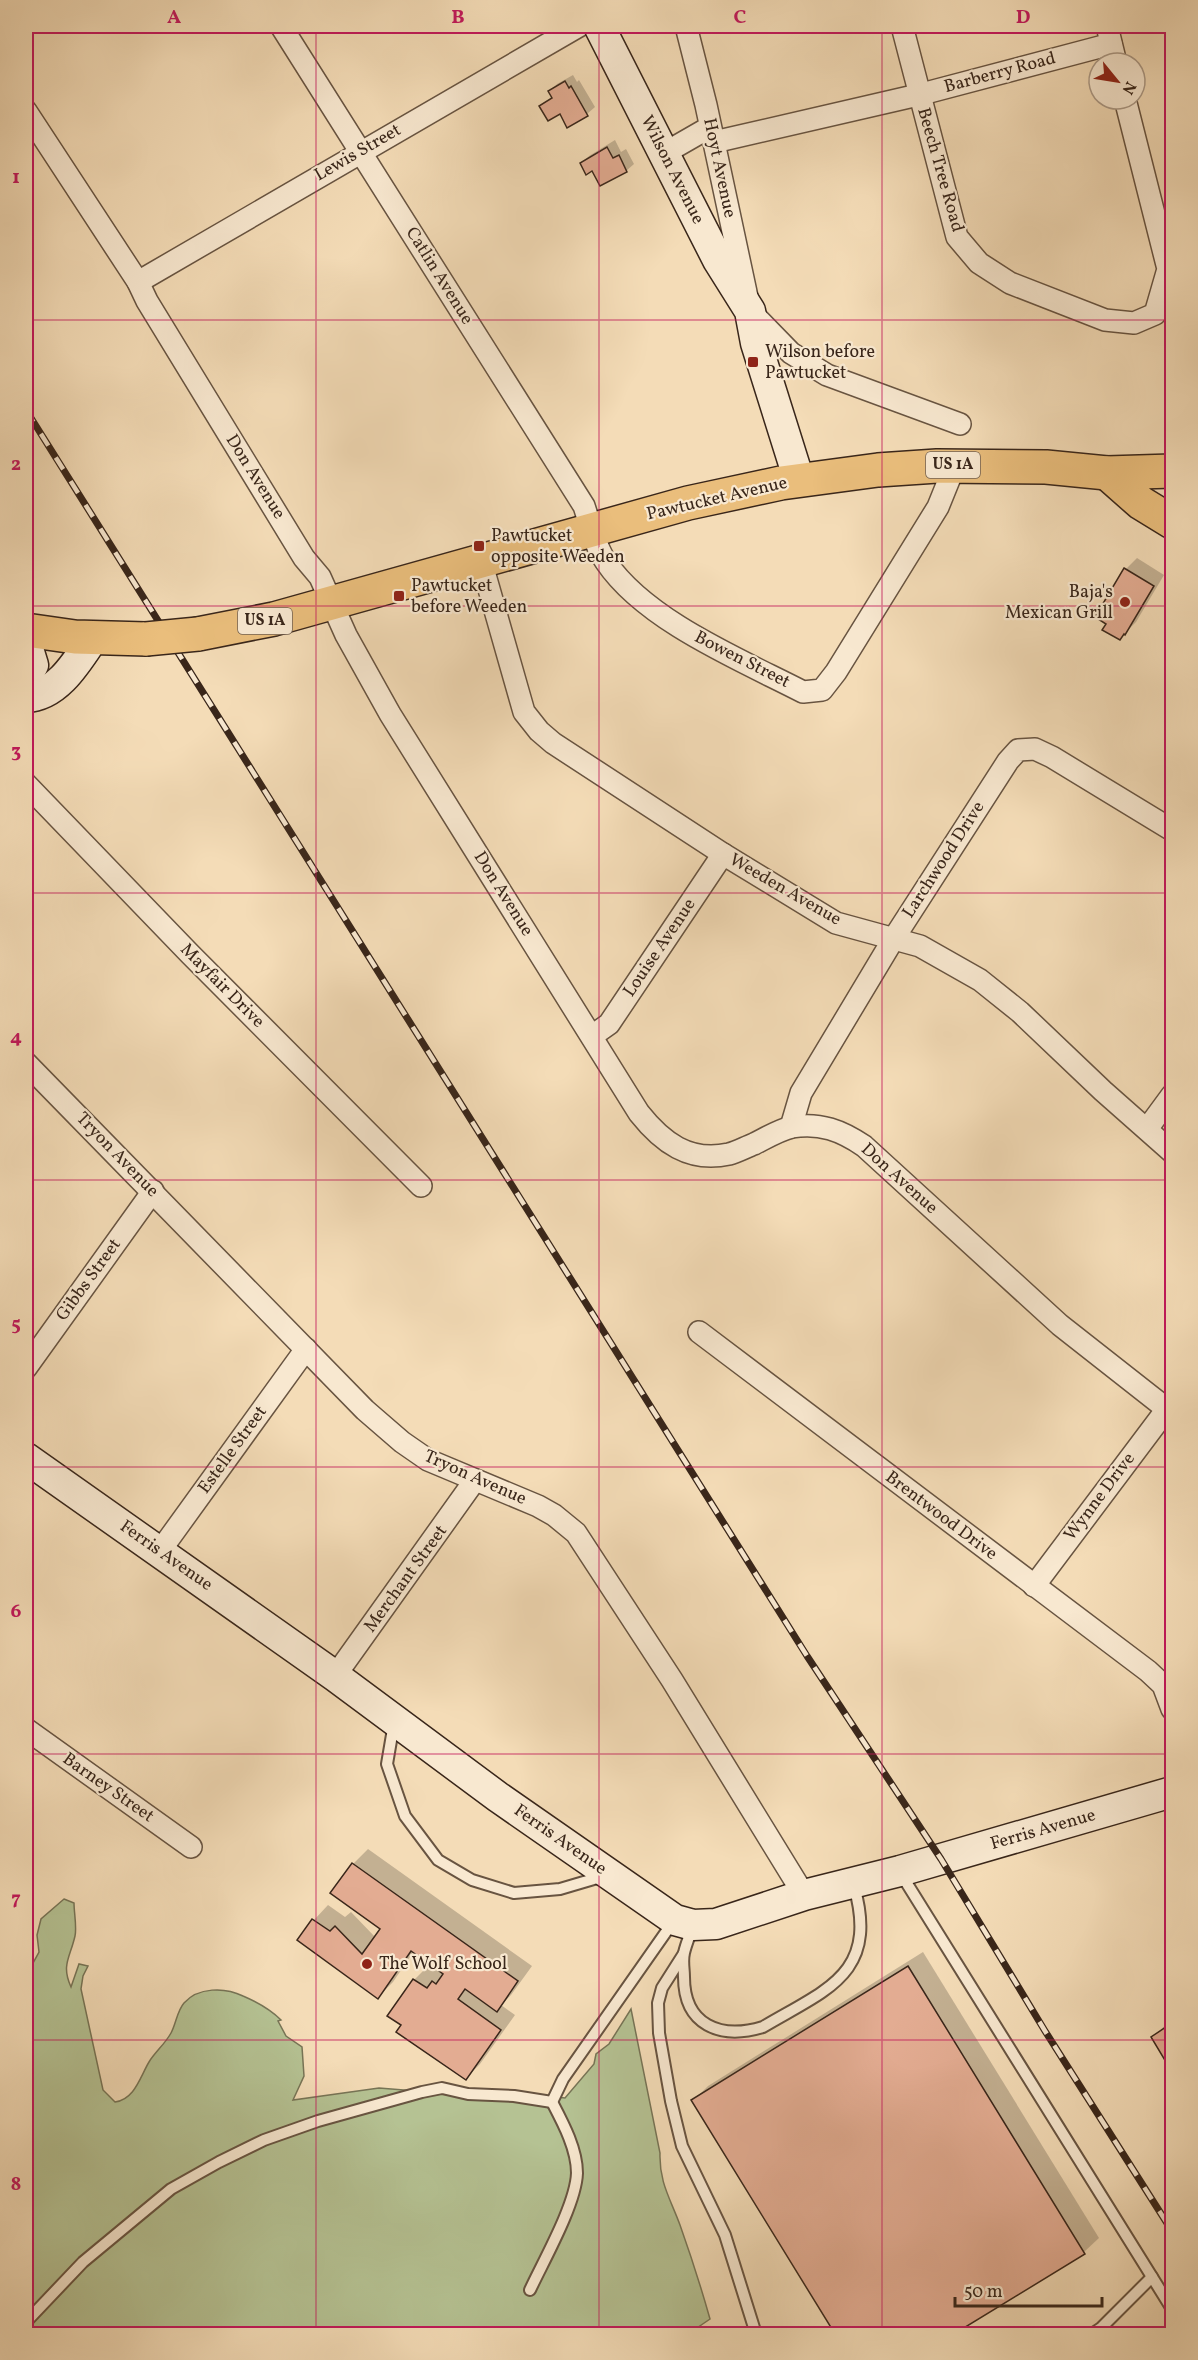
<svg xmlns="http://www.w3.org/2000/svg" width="1198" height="2360" font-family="Vollkorn,serif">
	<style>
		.green { fill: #b5c293; stroke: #777456; stroke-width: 1.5 }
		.shadow { fill: #0003 }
		.building { fill: #e3ac92; stroke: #39261a; stroke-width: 1.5 }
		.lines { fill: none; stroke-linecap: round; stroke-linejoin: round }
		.lane-casing { stroke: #685441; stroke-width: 14 }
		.street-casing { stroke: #685441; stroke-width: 24 }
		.secondary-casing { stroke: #39261a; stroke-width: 33 }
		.primary-casing { stroke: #39261a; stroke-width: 36 }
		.lane { stroke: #f8e8d0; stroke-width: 10 }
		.street { stroke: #f8e8d0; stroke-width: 21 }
		.secondary { stroke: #f8e8d0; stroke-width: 30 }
		.primary { stroke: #eabe7c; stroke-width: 33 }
		.rail-casing { stroke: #39261a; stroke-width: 7 }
		.rail { stroke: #f8e8d0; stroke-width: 4.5; stroke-dasharray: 14; stroke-linecap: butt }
		.primary-bridge-casing { stroke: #39261a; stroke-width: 36; stroke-linecap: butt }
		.primary-bridge { stroke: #eabe7c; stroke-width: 33 }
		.grid { fill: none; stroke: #c2185b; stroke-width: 1.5; stroke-opacity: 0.55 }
		.poi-dot { fill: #8f2418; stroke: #f8e8d0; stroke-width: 2 }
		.labels { text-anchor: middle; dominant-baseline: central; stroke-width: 4.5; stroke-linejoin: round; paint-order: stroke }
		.shield { fill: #f8e8d0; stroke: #726051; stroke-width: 1.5 }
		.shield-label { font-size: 16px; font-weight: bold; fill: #39261a }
		.street-label { font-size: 18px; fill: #39261a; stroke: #f8e8d0 }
		.poi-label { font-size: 18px; fill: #39261a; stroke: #f8e8d0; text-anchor: start }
		.neatline { fill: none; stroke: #c2185b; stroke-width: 2 }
		.grid-label { font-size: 20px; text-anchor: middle; font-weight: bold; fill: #c2185b }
	</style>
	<rect width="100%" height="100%" fill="#f4dcb7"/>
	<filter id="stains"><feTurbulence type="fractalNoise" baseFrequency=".00333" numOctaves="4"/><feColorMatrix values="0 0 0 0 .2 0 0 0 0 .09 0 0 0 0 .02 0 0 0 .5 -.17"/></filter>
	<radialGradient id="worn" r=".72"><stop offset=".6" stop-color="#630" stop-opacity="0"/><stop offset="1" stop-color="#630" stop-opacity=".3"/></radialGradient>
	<!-- green -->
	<path class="green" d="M 64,1899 L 74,1903 C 74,1913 77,1927 75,1936 C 70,1958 61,1965 71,1987 L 79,1964 L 88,1966 L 83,1976 L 81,1989 L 103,2090 L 115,2102 C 135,2099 140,2077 149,2062 C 155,2052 165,2044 171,2033 C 176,2024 177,2011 184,2003 C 198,1987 225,1987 243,1996 C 257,2002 270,2009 281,2020 L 278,2021 L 286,2036 L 302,2047 L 304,2076 L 293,2100 L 379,2088 L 503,2098 L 521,2093 L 565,2098 L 594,2064 L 596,2054 L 609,2044 L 631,2009 L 660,2153 C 659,2182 670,2198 680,2225 C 691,2256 701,2287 710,2319 L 688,2334 L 26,2334 L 26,1976 L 39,1952 L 37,1935 L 41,1919 Z"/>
	<!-- shadow -->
	<g class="shadow">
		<polygon points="573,75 577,82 579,80 595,107 587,114 568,126 561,112 541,106 552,97 550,91 557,84"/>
		<polygon points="615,140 621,152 626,149 634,164 626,171 601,184 593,168 581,163 589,156"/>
		<polygon points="1137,558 1164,575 1136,622 1125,633 1126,569"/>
		<polygon points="368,1849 532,1966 511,1995 501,2005 515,2015 480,2064 465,2079 389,2015 414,1980 431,1963 414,1951 393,1982 378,1997 300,1940 314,1920 328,1905 345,1917 351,1912 376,1938 382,1929 353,1864"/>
		<polygon points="923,1952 1099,2238 1084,2252 951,2334 837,2334 693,2101 708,2086"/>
		<polygon points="1172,2019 1172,2069 1153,2037"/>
	</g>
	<!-- building -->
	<g class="building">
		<polygon points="565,81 569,88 571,86 588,116 567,128 560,114 548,121 539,106 552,98 548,91"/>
		<polygon points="607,147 613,158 619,155 627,172 600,186 592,171 586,175 580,163"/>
		<polygon points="1124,568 1154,586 1125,635 1124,634 1120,640 1102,630 1106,624 1095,617"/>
		<polygon points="352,1863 518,1981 497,2012 465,1989 458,1999 501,2030 466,2080 396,2032 401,2025 387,2016 413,1979 427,1988 432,1981 436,1984 443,1974 411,1951 378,1999 297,1940 312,1919 330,1931 335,1926 362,1954 380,1929 330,1893"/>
		<polygon points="908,1966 1085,2254 954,2334 835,2334 691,2100"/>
		<polygon points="1172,2023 1172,2072 1151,2037"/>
	</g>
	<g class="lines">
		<defs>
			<g id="lane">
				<polyline points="394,1723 387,1764 405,1816 438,1860 472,1880 514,1893 560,1889 604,1876"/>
				<polyline points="901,1874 1172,2309"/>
				<path d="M 693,1926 C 690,1935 686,1944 684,1953 C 682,1961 684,1969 684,1977 C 684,2025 720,2040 763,2027 C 827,1989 879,1974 854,1886"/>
				<polyline points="683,1955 662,1988 658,2003 659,2033 671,2101 682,2146 725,2235 756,2334"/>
				<path d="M 530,2290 C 544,2260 576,2204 577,2173 C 577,2149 563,2123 552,2102"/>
				<polyline points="26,2322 83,2262 171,2189 219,2162 264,2140 318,2121 422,2092 442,2088 468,2094 514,2096 552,2102 563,2079 673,1922"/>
				<polyline points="1092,2334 1101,2328 1152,2277"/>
			</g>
			<g id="street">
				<path d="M 281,26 L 584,506 C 590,524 595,546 606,562 C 646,621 741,660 803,692 L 822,690 L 836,672 L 938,507 L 955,465"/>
				<polyline points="686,26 706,105 750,311 791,353 827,375 960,424"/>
				<polyline points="902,26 957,237 979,263 1010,283 1105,320 1134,323 1155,314 1168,269 1125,99"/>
				<polyline points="1107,26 1116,63"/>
				<path d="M 26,111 L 138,282 L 147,301 L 304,558 L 320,577 L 346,635 L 390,714 L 639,1113 C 662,1142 689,1163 729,1154 C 737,1152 746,1147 754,1144 C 766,1138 779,1130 792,1127 C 820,1122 842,1131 864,1146 L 1060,1325 L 1172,1413"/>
				<polyline points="714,142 918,95 1111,44"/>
				<polyline points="663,154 710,127"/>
				<polyline points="138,282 579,26"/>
				<polyline points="481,561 524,712 539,731 553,743 723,854 836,923 920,946 980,980 1020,1012 1103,1091 1172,1152"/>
				<polyline points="26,784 190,954 421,1186"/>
				<polyline points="592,1036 609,1024 723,854"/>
				<polyline points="26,1063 365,1410 402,1442 428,1460 538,1506 554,1515 576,1533 672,1680 804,1895"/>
				<polyline points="791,1127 801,1093 894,938 1008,761 1018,750 1035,749 1052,757 1172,830"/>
				<polyline points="1147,1129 1172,1095"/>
				<polyline points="699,1332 1148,1671 1163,1685 1172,1709"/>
				<polyline points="26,1368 153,1191"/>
				<polyline points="160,1551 306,1349"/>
				<polyline points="1034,1586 1167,1409"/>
				<polyline points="335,1676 475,1480"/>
				<polyline points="26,1729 191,1847"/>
			</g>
			<g id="secondary">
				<polyline points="599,26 718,260 750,311 756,343 799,480"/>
				<polyline points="26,642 33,665 26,678"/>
				<path d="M 26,697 C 57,696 77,662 93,638"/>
				<polyline points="26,1458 335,1676 498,1797 675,1920 693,1925 716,1924 804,1895 900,1871 1172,1792"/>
			</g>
			<g id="primary">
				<polyline points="1107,473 1141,503 1172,522"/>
				<polyline points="26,630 75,637 146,639"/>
				<polyline points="198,634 274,619 688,503 781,483 878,470 937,466 1046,467 1107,473 1172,471"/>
			</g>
		</defs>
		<!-- lane casing -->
		<use href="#lane" class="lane-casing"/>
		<!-- street casing -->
		<use href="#street" class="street-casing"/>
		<!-- secondary casing -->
		<use href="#secondary" class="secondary-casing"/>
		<!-- primary casing -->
		<use href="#primary" class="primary-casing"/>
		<!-- lane -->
		<use href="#lane" class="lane"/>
		<!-- street -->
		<use href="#street" class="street"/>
		<!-- secondary -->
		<use href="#secondary" class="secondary"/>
		<!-- primary -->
		<use href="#primary" class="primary"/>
		<defs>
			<polyline id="rail" points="26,410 807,1656 941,1859 1045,2031 1172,2231"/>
		</defs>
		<!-- rail casing -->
		<use href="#rail" class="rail-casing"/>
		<!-- rail -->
		<use href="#rail" class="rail"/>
		<defs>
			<polyline id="primary-bridge" points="146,639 198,634"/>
		</defs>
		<!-- primary-bridge casing -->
		<use href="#primary-bridge" class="primary-bridge-casing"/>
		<!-- primary-bridge -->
		<use href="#primary-bridge" class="primary-bridge"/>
	</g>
	<!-- grid -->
	<path class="grid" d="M 316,26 L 316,2334M 599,26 L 599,2334M 882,26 L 882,2334M 26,320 L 1172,320M 26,606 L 1172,606M 26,893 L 1172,893M 26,1180 L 1172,1180M 26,1467 L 1172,1467M 26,1754 L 1172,1754M 26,2040 L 1172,2040"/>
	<!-- markers -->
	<g class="poi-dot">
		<rect x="747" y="356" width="12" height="12" rx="3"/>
		<rect x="473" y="540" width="12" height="12" rx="3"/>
		<rect x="393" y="590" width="12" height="12" rx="3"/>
		<circle cx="1125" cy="602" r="6"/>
		<circle cx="367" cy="1964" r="6"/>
	</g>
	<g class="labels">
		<!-- shield labels -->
		<g class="shield">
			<rect x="926" y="452" width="54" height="26" rx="4.5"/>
			<rect x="238" y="608" width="54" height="26" rx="4.5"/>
		</g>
		<g class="shield-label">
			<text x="953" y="465">US 1A</text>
			<text x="265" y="621">US 1A</text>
		</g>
		<!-- street labels -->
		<g class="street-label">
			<text transform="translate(1000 73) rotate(-15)">Barberry Road</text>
			<text transform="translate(358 153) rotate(-30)">Lewis Street</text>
			<text transform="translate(719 168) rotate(78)">Hoyt Avenue</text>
			<text transform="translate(672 170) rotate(63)">Wilson Avenue</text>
			<text transform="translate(940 170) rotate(74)">Beech Tree Road</text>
			<text transform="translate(439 276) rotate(58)">Catlin Avenue</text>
			<text transform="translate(255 477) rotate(58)">Don Avenue</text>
			<text transform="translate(717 499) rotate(-13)">Pawtucket Avenue</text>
			<text transform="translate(742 660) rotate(27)">Bowen Street</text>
			<text transform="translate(944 860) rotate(-57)">Larchwood Drive</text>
			<text transform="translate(785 890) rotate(30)">Weeden Avenue</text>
			<text transform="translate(503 894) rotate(58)">Don Avenue</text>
			<text transform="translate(660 948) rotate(-56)">Louise Avenue</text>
			<text transform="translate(222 986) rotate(45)">Mayfair Drive</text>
			<text transform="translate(117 1155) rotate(46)">Tryon Avenue</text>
			<text transform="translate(899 1179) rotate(42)">Don Avenue</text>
			<text transform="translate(89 1280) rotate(-54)">Gibbs Street</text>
			<text transform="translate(233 1450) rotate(-54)">Estelle Street</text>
			<text transform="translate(475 1478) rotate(24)">Tryon Avenue</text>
			<text transform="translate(1100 1497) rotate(-53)">Wynne Drive</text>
			<text transform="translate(941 1516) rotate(37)">Brentwood Drive</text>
			<text transform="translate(166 1556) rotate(35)">Ferris Avenue</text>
			<text transform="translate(406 1579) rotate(-54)">Merchant Street</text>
			<text transform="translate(108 1788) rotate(35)">Barney Street</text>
			<text transform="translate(1043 1830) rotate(-16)">Ferris Avenue</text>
			<text transform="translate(560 1840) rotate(35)">Ferris Avenue</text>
		</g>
		<!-- poi labels -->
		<g class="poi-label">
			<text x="765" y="352">Wilson before<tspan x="765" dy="21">Pawtucket</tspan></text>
			<text x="491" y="536">Pawtucket<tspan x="491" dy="21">opposite Weeden</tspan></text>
			<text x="411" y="586">Pawtucket<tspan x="411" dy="21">before Weeden</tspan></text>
			<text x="1113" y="592" text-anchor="end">Baja's<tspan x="1113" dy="21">Mexican Grill</tspan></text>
			<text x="379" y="1964">The Wolf School</text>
		</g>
	</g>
	<!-- margin -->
	<rect width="1198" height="2360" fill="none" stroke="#f4dcb7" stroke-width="66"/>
	<!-- north arrow -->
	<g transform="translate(1117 81) rotate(120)"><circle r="28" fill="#f8e8d0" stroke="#ac9a87" stroke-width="1.5"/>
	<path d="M0-4.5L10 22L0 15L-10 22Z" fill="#8f2418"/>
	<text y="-9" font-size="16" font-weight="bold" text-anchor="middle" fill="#39261a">N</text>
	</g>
	<!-- scale -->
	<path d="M955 2297v9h147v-9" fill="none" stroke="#39261a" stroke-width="3"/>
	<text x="964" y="2297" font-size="18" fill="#39261a" stroke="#f8e8d0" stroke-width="4.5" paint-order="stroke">50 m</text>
	<rect x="33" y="33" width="1132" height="2294" class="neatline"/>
	<g class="grid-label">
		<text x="174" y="23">A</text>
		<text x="458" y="23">B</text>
		<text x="740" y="23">C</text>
		<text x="1023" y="23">D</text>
		<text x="16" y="183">1</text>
		<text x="16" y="470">2</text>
		<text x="16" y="757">3</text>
		<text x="16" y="1043">4</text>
		<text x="16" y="1330">5</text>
		<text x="16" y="1617">6</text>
		<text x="16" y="1904">7</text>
		<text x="16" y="2190">8</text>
	</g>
	<rect width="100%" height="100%" filter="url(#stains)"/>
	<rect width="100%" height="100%" fill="url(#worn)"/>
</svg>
